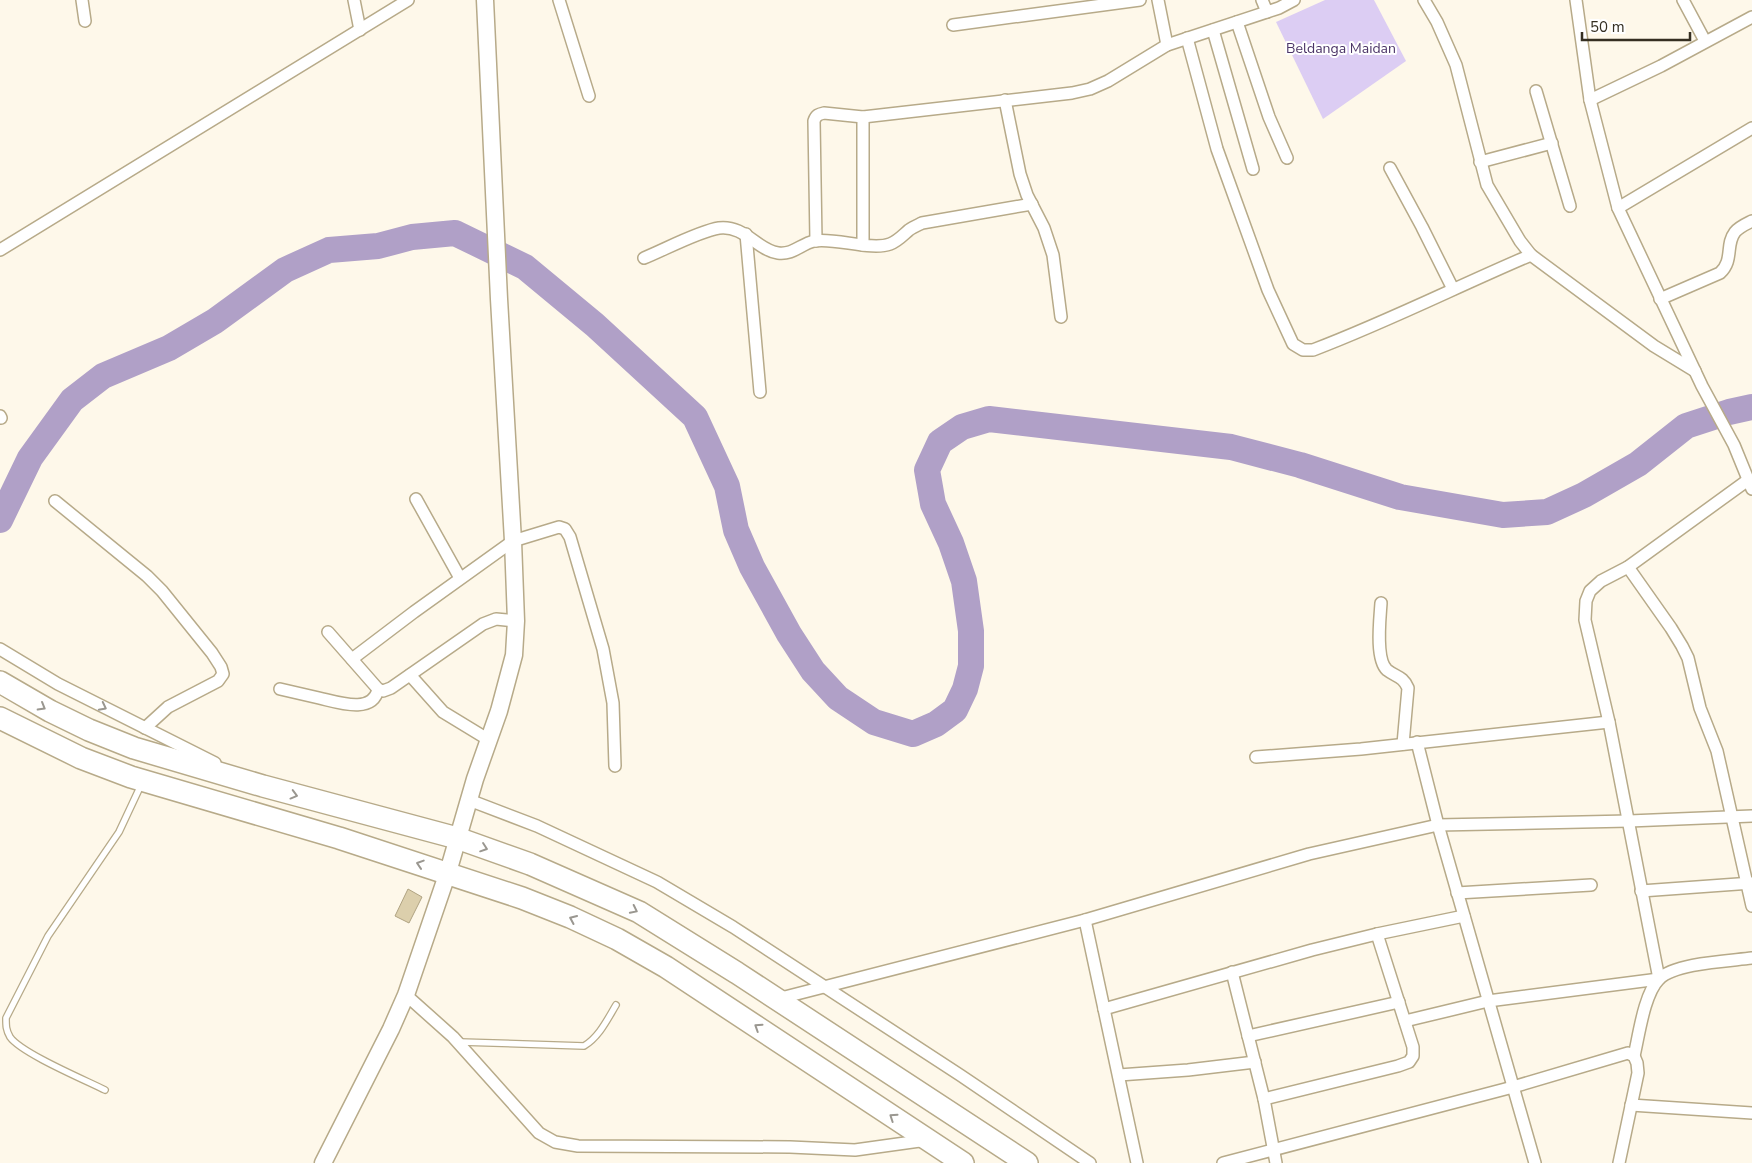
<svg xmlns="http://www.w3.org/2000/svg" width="1752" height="1163" font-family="'Nunito Sans',sans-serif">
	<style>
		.green { fill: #dccdf3 }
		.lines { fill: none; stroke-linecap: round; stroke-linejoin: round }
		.river { stroke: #b0a0c7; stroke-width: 26 }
		.building { fill: #dccfac; stroke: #b0a382 }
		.lane-casing { stroke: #b7aa89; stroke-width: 8 }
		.street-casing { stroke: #b7aa89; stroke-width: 14 }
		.secondary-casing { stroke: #b7aa89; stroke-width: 19 }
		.highway-casing { stroke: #b7aa89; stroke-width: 24 }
		.lane { stroke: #fff; stroke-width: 5.5 }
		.street { stroke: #fff; stroke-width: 11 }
		.secondary { stroke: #fff; stroke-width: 16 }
		.highway { stroke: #fff; stroke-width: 21 }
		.oneway { stroke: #9a9790 }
		.labels { text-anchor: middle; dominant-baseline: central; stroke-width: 4; stroke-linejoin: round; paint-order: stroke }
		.park-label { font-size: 14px; fill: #4b3467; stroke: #fff }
	</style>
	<rect width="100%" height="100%" fill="#fef8ea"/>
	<!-- green -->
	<polygon class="green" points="1325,0 1374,0 1406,61 1323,119 1276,22"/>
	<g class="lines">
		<!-- river -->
		<polyline class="river" points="0,520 30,458 72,400 103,376 169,348 215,321 285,270 329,250 378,246 412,237 455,233 525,267 595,325 695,417 727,486 736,530 752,567 789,634 813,671 838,698 874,722 913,734 936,724 955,710 965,689 971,666 971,631 964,581 951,543 933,504 927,470 940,442 962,427 989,419 1231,447 1300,465 1400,497 1503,515 1547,512 1584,495 1638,464 1686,426 1729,412 1752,407"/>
	</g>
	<!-- building -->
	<polygon class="building" points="408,889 422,897 409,923 395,916"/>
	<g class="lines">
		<defs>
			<g id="lane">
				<path d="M 460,1042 L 584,1046 C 599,1037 607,1020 616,1005"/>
				<path d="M 105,1090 C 85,1080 21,1053 10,1037 C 6,1030 6,1026 6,1018 L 48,936 L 119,832 L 141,785"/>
			</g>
			<g id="street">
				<polyline points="82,0 85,21"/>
				<polyline points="354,0 360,30"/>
				<polyline points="559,0 589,96"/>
				<polyline points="1158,0 1167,45"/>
				<polyline points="1262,0 1267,12"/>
				<polyline points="1576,0 1590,100 1618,208 1702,386 1734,445 1752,489"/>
				<polyline points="1683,0 1705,41"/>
				<polyline points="1237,22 1269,117 1287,158"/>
				<polyline points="953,25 1140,0"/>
				<polyline points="1213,30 1253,169"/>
				<path d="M 1187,38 L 1217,149 L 1268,290 L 1293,344 L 1303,350 L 1313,350 C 1387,322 1458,286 1531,255 L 1520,241 L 1487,185 L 1456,65 L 1437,22 L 1424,0"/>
				<polyline points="1536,91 1570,206"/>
				<polyline points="1005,100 1020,174 1027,195 1044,228 1053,255 1061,317"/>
				<polyline points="1590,100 1661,66 1752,17"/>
				<polyline points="1480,162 1552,143"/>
				<polyline points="1390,168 1422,227 1453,289"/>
				<polyline points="1618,208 1752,128"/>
				<polyline points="746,234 760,392"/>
				<path d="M 816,241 L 814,121 C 816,115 819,114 824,113 L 863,117 L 1072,93 L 1090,89 L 1108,81 L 1167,45 L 1279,8 L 1294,0"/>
				<polyline points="863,245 863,117"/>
				<polyline points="0,250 408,0"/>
				<polyline points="1531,255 1654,346 1695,371"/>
				<path d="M 644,258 C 664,250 699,231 719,228 C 745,225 757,250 778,253 C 793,255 801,244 814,241 C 834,237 871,251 890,244 C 898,241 903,235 909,230 C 913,227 918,225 922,223 L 1032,204"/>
				<path d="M 1660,299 L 1720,273 C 1734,260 1725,245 1735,232 C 1739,227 1746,224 1752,221"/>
				<polyline points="0,416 1,418"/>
				<polyline points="416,499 460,578"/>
				<polyline points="55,501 147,576 162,591 212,653 221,667 223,674 218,681 168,707 145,728"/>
				<polyline points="1628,567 1671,628 1682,646 1688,658 1700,708 1717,751 1752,906"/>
				<path d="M 1381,603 C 1380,619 1375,659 1387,670 C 1396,677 1403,676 1408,688 L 1403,744"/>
				<polyline points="328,632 378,689 383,691 391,688 483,624 496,619 516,621"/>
				<polyline points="0,649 58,684 215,763"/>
				<polyline points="352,659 414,612 513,541 559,527 565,529 570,537 603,649 613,703 615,766"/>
				<polyline points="410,675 443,712 489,740"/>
				<path d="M 280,689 C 293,692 306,695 319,698 C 337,702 373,715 378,689"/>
				<polyline points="1417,742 1438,825 1535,1163"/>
				<polyline points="1256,757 1361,749 1609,722"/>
				<polyline points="469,800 537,826 657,882 733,927 960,1075 1090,1163"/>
				<polyline points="1641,891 1752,883"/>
				<polyline points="1457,893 1591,885"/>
				<polyline points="1085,920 1137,1163"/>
				<polyline points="1232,972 1264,1099 1276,1163"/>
				<polyline points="406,995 453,1037 539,1133 555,1142 578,1146 790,1147 855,1150 927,1140"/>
				<polyline points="777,999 1085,920 1309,854 1438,825 1629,821 1752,816"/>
				<polyline points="1104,1009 1312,950 1377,934 1464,916"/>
				<polyline points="1405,1021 1488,1001 1659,979 1609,722 1585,620 1586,601 1590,591 1601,581 1628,567 1748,480"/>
				<polyline points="1248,1036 1399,1002"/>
				<path d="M 1634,1056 C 1639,1035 1644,994 1659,979 C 1675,963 1729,961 1752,958"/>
				<polyline points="1119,1075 1188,1070 1255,1062"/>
				<polyline points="1264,1099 1398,1066 1409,1062 1413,1056 1413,1047 1377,934"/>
				<polyline points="1631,1105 1752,1113"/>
				<polyline points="1223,1163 1513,1087 1628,1053 1634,1056 1637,1063 1638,1073 1619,1163"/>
			</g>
			<polyline id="secondary" points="323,1163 391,1029 406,995 448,872 475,779 499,711 514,655 516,621 513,541 499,299 485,0"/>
			<g id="highway">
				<polyline points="0,682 50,711 89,730 134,748 263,786 457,838 530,864 639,912 737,973 1027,1163"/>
				<polyline points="0,718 81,758 131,777 339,838 522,898 570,917 617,939 666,967 963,1163"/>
			</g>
		</defs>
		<!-- lane casing -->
		<use href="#lane" class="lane-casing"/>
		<!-- street casing -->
		<use href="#street" class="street-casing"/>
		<!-- secondary casing -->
		<use href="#secondary" class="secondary-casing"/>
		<!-- highway casing -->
		<use href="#highway" class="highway-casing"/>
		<!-- lane -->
		<use href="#lane" class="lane"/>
		<!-- street -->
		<use href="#street" class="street"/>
		<!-- secondary -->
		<use href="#secondary" class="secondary"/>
		<!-- highway -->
		<use href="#highway" class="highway"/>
	</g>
	<!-- one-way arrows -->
	<defs><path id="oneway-chevron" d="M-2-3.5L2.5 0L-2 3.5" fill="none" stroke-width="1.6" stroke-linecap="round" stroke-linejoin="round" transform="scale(1.25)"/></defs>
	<g class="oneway">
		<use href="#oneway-chevron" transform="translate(42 707) rotate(30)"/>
		<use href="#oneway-chevron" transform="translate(103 707) rotate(27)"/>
		<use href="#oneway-chevron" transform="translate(294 795) rotate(15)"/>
		<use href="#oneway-chevron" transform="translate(484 848) rotate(19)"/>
		<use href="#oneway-chevron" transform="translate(420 864) rotate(-162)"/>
		<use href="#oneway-chevron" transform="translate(634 910) rotate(26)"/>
		<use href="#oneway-chevron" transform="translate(573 919) rotate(-156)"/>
		<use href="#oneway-chevron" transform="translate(758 1027) rotate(-147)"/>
		<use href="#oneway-chevron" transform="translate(893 1117) rotate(-146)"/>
	</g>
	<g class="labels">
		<!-- park labels -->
		<g class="park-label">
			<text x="1341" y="48">Beldanga Maidan</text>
		</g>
	</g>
	<!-- scale -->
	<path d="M1582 32v8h108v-8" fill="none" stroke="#352f22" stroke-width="2.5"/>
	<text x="1590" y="32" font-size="15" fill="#352f22" stroke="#ffffff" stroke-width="4" paint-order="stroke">50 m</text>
</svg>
